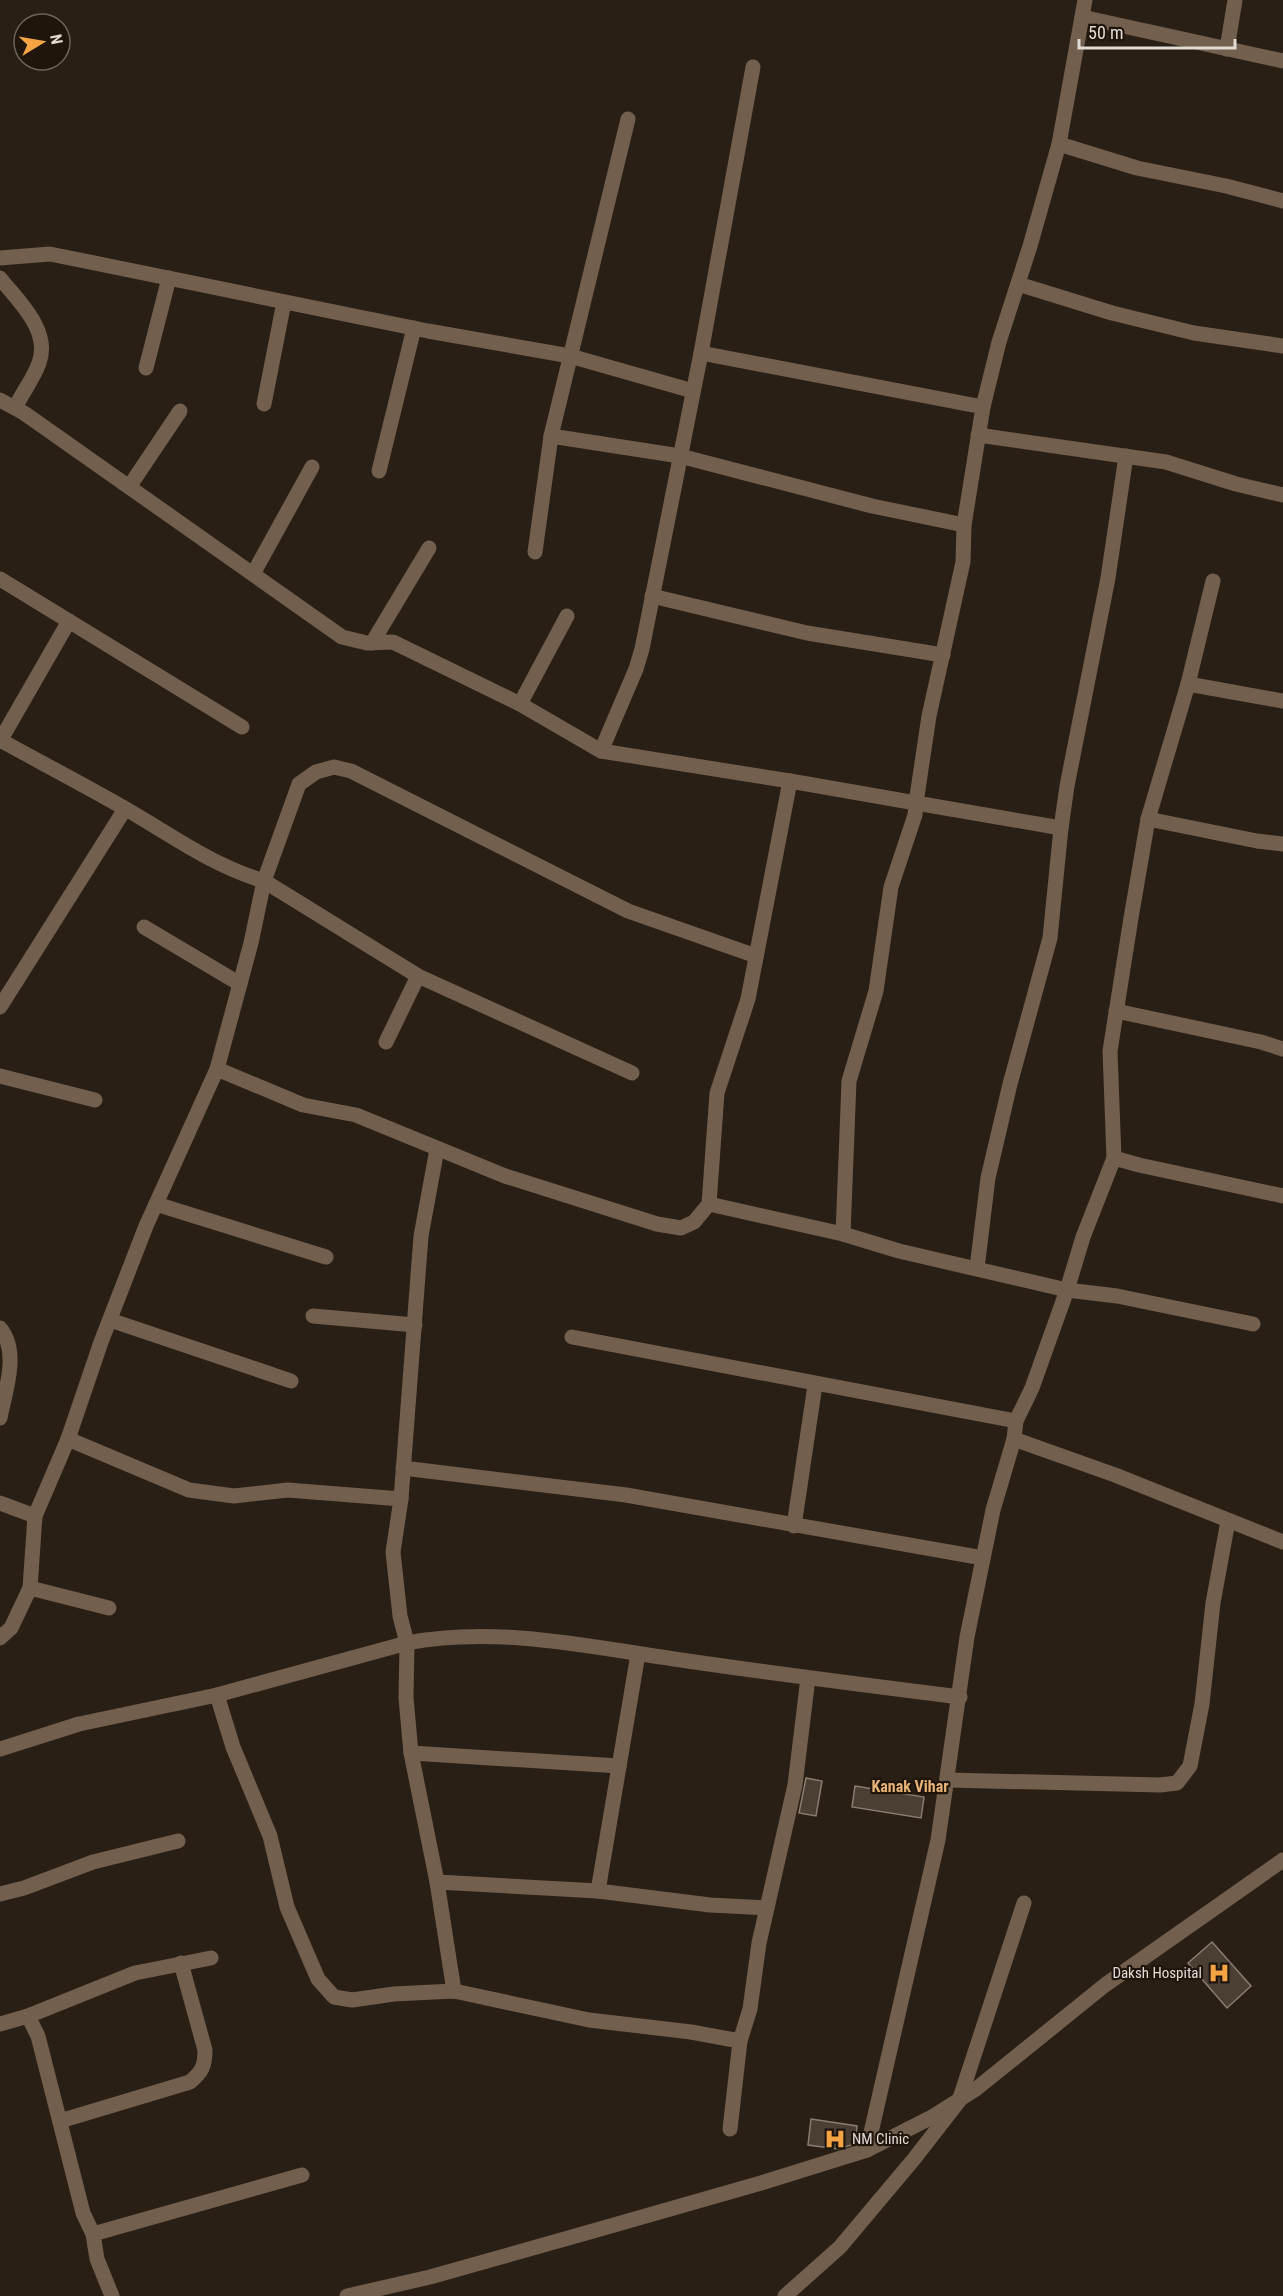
<svg xmlns="http://www.w3.org/2000/svg" width="1283" height="2296" font-family="'Roboto Condensed',sans-serif">
	<style>
		.building { fill: #4b3f34; stroke: #897c70; stroke-width: 1.5 }
		.lines { fill: none; stroke-linecap: round; stroke-linejoin: round }
		.minor { stroke: #725f4d; stroke-width: 15 }
		.labels { text-anchor: middle; dominant-baseline: central; stroke-width: 4.5; stroke-linejoin: round; paint-order: stroke }
		.poi-label { font-size: 15px; fill: #e2dbd4; stroke: #1f150b; text-anchor: end }
		.neighbourhood-label { font-size: 16px; font-weight: bold; fill: #e9b276; stroke: #1f150b }
	</style>
	<rect width="100%" height="100%" fill="#291f14"/>
	<!-- building -->
	<g class="building">
		<polygon points="806,1778 822,1781 816,1816 799,1813"/>
		<polygon points="855,1786 924,1797 921,1818 852,1807"/>
		<polygon points="1212,1942 1251,1986 1227,2008 1188,1963"/>
		<polygon points="811,2119 857,2126 855,2144 838,2149 808,2145"/>
	</g>
	<g class="lines">
		<!-- minor -->
		<g class="minor">
			<polyline points="1082,17 1283,61"/>
			<polyline points="1227,49 1235,0"/>
			<polyline points="628,119 551,436 680,456 872,506 964,525"/>
			<polyline points="1059,144 1137,168 1226,186 1283,201"/>
			<polyline points="0,258 50,254 428,331 570,356 693,391"/>
			<path d="M 0,278 C 18,301 51,330 39,363 C 34,378 22,393 15,408"/>
			<polyline points="1018,284 1112,313 1194,333 1283,346"/>
			<polyline points="701,353 983,407"/>
			<polyline points="146,368 169,278"/>
			<polyline points="0,400 24,413 342,637 367,643 393,642 520,704 601,751 790,781"/>
			<polyline points="264,404 284,302"/>
			<polyline points="978,435 1166,462 1236,484 1283,495"/>
			<polyline points="379,471 414,328"/>
			<polyline points="129,487 180,411"/>
			<polyline points="535,552 551,436"/>
			<polyline points="253,574 312,467"/>
			<polyline points="0,579 242,727"/>
			<polyline points="1213,581 1188,684 1148,819 1131,918 1110,1051 1114,1158 1139,1165 1283,1196"/>
			<polyline points="652,596 807,633 943,655"/>
			<polyline points="372,643 429,548"/>
			<polyline points="1188,684 1283,701"/>
			<polyline points="520,704 567,616"/>
			<path d="M 0,740 C 42,763 84,785 126,809 C 171,835 213,866 264,881 L 418,976 L 632,1073"/>
			<polyline points="0,741 69,621"/>
			<polyline points="601,751 636,669 642,649 701,353 753,67"/>
			<polyline points="1148,819 1257,841 1283,844"/>
			<polyline points="1061,828 916,803 929,716 963,562 964,525 983,407 999,342 1030,246 1059,144 1085,0"/>
			<polyline points="144,927 240,984"/>
			<polyline points="0,1007 125,809"/>
			<polyline points="1116,1011 1261,1042 1283,1049"/>
			<polyline points="386,1042 418,976"/>
			<polyline points="217,1069 251,943 264,881 299,784 316,772 334,767 351,771 628,911 756,956"/>
			<polyline points="0,1076 95,1100"/>
			<polyline points="1114,1158 1083,1237 1067,1290 1117,1296 1253,1324"/>
			<polyline points="156,1204 326,1257"/>
			<polyline points="709,1204 843,1234"/>
			<polyline points="977,1268 988,1178 1010,1084 1050,938 1061,828 1067,786 1108,578 1126,456"/>
			<polyline points="313,1316 415,1325"/>
			<polyline points="110,1320 291,1381"/>
			<path d="M 0,1328 C 20,1352 5,1391 0,1418"/>
			<polyline points="572,1337 1016,1421"/>
			<polyline points="68,1439 189,1490 234,1496 288,1490 401,1499 393,1552 400,1616 407,1643 406,1698 411,1753 437,1882 598,1891 710,1905 767,1908"/>
			<polyline points="1014,1439 1115,1475 1283,1542"/>
			<polyline points="403,1468 626,1495 983,1558"/>
			<polyline points="401,1499 421,1236 437,1149"/>
			<polyline points="0,1503 35,1516"/>
			<polyline points="794,1526 815,1385"/>
			<polyline points="30,1588 109,1608"/>
			<polyline points="0,1638 11,1628 30,1588 35,1516 68,1439 101,1342 146,1226 217,1069 303,1105 356,1115 505,1176 657,1224 681,1228 694,1222 709,1204 717,1093 748,999 790,781 916,803 915,815 891,887 876,991 849,1081 843,1234 899,1251 1067,1290 1032,1388 1016,1421 1014,1439 993,1510 967,1637 938,1840 867,2150"/>
			<polyline points="217,1695 233,1747 270,1836 287,1907 318,1979 334,1997 352,2000 394,1994 454,1991 589,2020 691,2032 740,2041 750,2009 759,1943 795,1785 808,1678"/>
			<path d="M 0,1749 L 79,1724 L 217,1695 L 407,1643 C 495,1626 586,1646 674,1659 C 769,1673 864,1685 960,1697"/>
			<polyline points="411,1753 619,1766"/>
			<polyline points="948,1780 1160,1785 1177,1783 1190,1766 1202,1704 1213,1603 1228,1521"/>
			<polyline points="437,1882 454,1991"/>
			<polyline points="598,1891 638,1654"/>
			<polyline points="0,1894 24,1888 93,1862 178,1841"/>
			<polyline points="28,2016 38,2036 83,2213 93,2234 97,2259 112,2296"/>
			<polyline points="0,2024 28,2016 135,1973 211,1958"/>
			<path d="M 60,2121 L 190,2082 C 202,2072 205,2066 205,2050 L 181,1963"/>
			<polyline points="730,2129 740,2041"/>
			<polyline points="93,2234 302,2175"/>
			<polyline points="347,2296 430,2277 593,2231 761,2183 867,2150 932,2117 976,2089 1105,1985 1283,1860"/>
			<polyline points="785,2296 840,2247 914,2159 959,2101 1024,1903"/>
		</g>
	</g>
	<!-- icons -->
	<defs>
		<symbol id="hospital-bare" viewBox="-9 -9 18 18"><path d="M-5-5h3v3.5h4V-5h3V5h-3V1.5h-4V5h-3Z" fill="#f4a443" stroke="#1f150b" stroke-width="2.5" paint-order="stroke"/></symbol>
	</defs>
	<g fill-rule="evenodd">
		<use href="#hospital-bare" x="1204" y="1958" width="30" height="30"/>
		<use href="#hospital-bare" x="820" y="2124" width="30" height="30"/>
	</g>
	<g class="labels">
		<!-- poi labels -->
		<g class="poi-label">
			<text x="1202" y="1973">Daksh Hospital</text>
			<text x="852" y="2139" text-anchor="start">NM Clinic</text>
		</g>
		<!-- neighbourhood labels -->
		<g class="neighbourhood-label">
			<text x="910" y="1786">Kanak Vihar</text>
		</g>
	</g>
	<!-- north arrow -->
	<g transform="translate(42 42) rotate(79)"><circle r="28" fill="#1f150b" stroke="#6d645b" stroke-width="1.5"/>
	<path d="M0-4.5L10 22L0 15L-10 22Z" fill="#f4a443"/>
	<text y="-9" font-size="16" font-weight="bold" text-anchor="middle" fill="#e2dbd4">N</text>
	</g>
	<!-- scale -->
	<path d="M1079 39v9h156v-9" fill="none" stroke="#e2dbd4" stroke-width="3"/>
	<text x="1088" y="39" font-size="18" fill="#e2dbd4" stroke="#1f150b" stroke-width="4.5" paint-order="stroke">50 m</text>
</svg>
